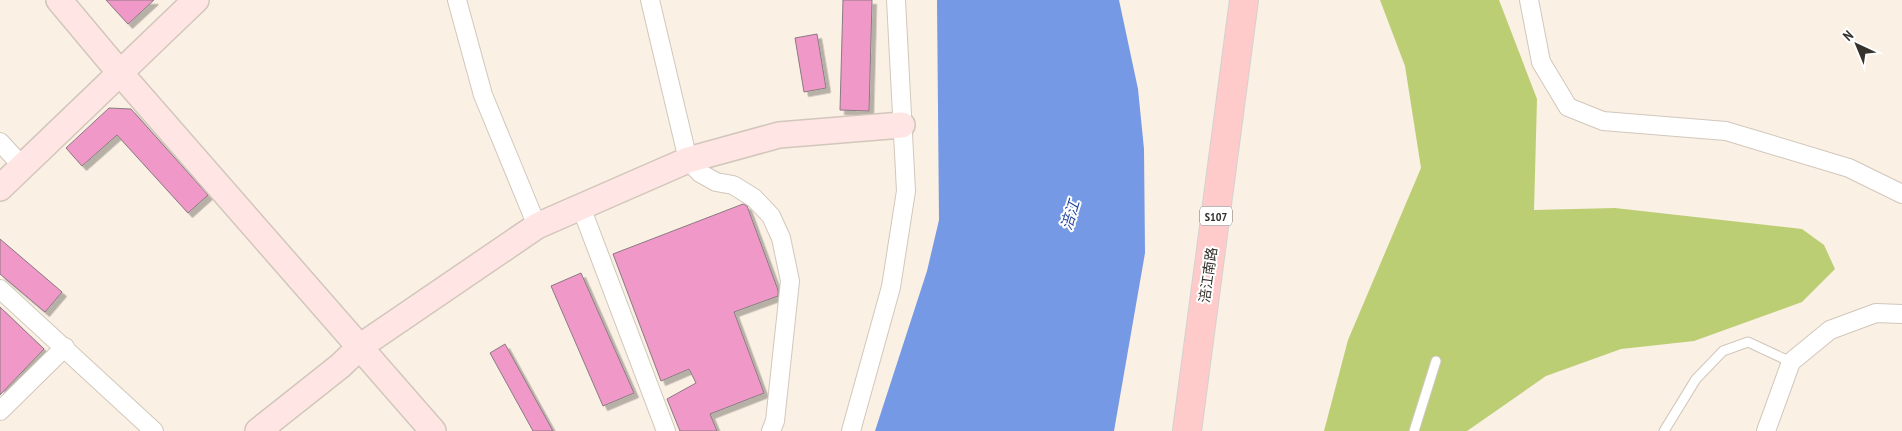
<svg xmlns="http://www.w3.org/2000/svg" width="1902" height="431" font-family="'PT Sans Narrow','Noto Sans SC',sans-serif">
	<style>
		.green { fill: #bcce74 }
		.water { fill: #7599e4 }
		.building { fill: #f099c8; stroke: #897a81; filter: url(#shadow) }
		.lines { fill: none; stroke-linecap: round; stroke-linejoin: round }
		.lane-casing { stroke: #d1c7bb; stroke-width: 11 }
		.street-casing { stroke: #d1c7bb; stroke-width: 20 }
		.secondary-casing { stroke: #d1c7bb; stroke-width: 28 }
		.primary-casing { stroke: #d3d2d1; stroke-width: 30 }
		.lane { stroke: #fff; stroke-width: 9 }
		.street { stroke: #fff; stroke-width: 18 }
		.secondary { stroke: #ffe5e4; stroke-width: 25 }
		.primary { stroke: #ffcaca; stroke-width: 28 }
		.labels { text-anchor: middle; dominant-baseline: central; stroke-width: 4; stroke-linejoin: round; paint-order: stroke }
		.shield { fill: #fff; stroke: #72706c; stroke-width: 1 }
		.shield-label { font-size: 12px; font-weight: bold; fill: #35322d }
		.street-label { font-size: 14px; fill: #35322d; stroke: #fff }
		.water-label { font-size: 15px; font-style: italic; fill: #23479e; stroke: #fff }
	</style>
	<defs>
		<filter id="shadow"><feDropShadow dx="4.5" dy="4.5" stdDeviation="0" flood-color="#0004"/></filter>
	</defs>
	<rect width="100%" height="100%" fill="#faf0e3"/>
	<!-- green -->
	<polygon class="green" points="1380,0 1499,0 1537,99 1534,210 1615,208 1802,229 1824,245 1835,269 1802,302 1694,341 1621,349 1546,376 1467,431 1324,431 1348,340 1421,168 1405,66"/>
	<!-- water -->
	<polygon class="water" points="937,0 1119,0 1138,89 1144,149 1145,253 1114,431 875,431 927,271 939,220"/>
	<!-- building -->
	<g class="building">
		<polygon points="106,0 154,0 128,24"/>
		<polygon points="843,0 872,0 869,111 840,110"/>
		<polygon points="817,34 826,88 804,92 795,38"/>
		<polygon points="109,108 131,109 208,195 188,213 117,135 82,166 66,148"/>
		<polygon points="743,204 747,206 778,290 778,296 734,312 764,393 710,414 717,431 680,431 667,399 696,383 689,369 661,381 613,254"/>
		<polygon points="0,239 62,292 45,312 0,274"/>
		<polygon points="581,273 634,393 603,406 551,286"/>
		<polygon points="0,307 44,349 0,395"/>
		<polygon points="505,344 553,431 533,431 490,353"/>
	</g>
	<g class="lines">
		<defs>
			<g id="lane">
				<polyline points="1414,431 1436,361"/>
				<polyline points="1664,431 1696,379 1723,351 1748,342 1791,362"/>
			</g>
			<g id="street">
				<polyline points="457,0 483,95 537,226"/>
				<polyline points="650,0 688,160 700,173 716,182 733,185 754,198 771,216 781,238 790,281 775,421 771,431"/>
				<polyline points="1529,0 1541,62 1568,107 1603,121 1726,131 1849,168 1902,194"/>
				<polyline points="0,142 23,167"/>
				<polyline points="581,207 666,431"/>
				<polyline points="0,289 154,431"/>
				<polyline points="0,411 65,347"/>
				<polyline points="851,431 891,287 906,191 896,0"/>
				<polyline points="1766,431 1791,362 1830,330 1876,313 1902,314"/>
			</g>
			<g id="secondary">
				<polyline points="59,0 121,74 433,431"/>
				<polyline points="0,188 196,0"/>
				<polyline points="258,431 340,366 361,346 537,226 688,160 779,135 902,125"/>
			</g>
			<polyline id="primary" points="1187,431 1244,0"/>
		</defs>
		<!-- lane casing -->
		<use href="#lane" class="lane-casing"/>
		<!-- street casing -->
		<use href="#street" class="street-casing"/>
		<!-- secondary casing -->
		<use href="#secondary" class="secondary-casing"/>
		<!-- primary casing -->
		<use href="#primary" class="primary-casing"/>
		<!-- lane -->
		<use href="#lane" class="lane"/>
		<!-- street -->
		<use href="#street" class="street"/>
		<!-- secondary -->
		<use href="#secondary" class="secondary"/>
		<!-- primary -->
		<use href="#primary" class="primary"/>
	</g>
	<g class="labels">
		<!-- shield labels -->
		<rect class="shield" x="1200" y="206.5" width="32" height="19" rx="4"/>
		<g class="shield-label">
			<text x="1216" y="216">S107</text>
		</g>
		<!-- street labels -->
		<g class="street-label">
			<text transform="translate(1208 275) rotate(-82)">涪江南路</text>
		</g>
		<!-- water labels -->
		<g class="water-label">
			<text transform="translate(1070 215) rotate(-73)">涪江</text>
		</g>
	</g>
	<!-- north arrow -->
	<g transform="translate(1857 45) rotate(316)" stroke="#ffffff" stroke-width="4" paint-order="stroke">
	<path d="M0-4L9 19L0 12L-9 19Z" fill="#35322d"/>
	<text y="-8" font-size="14" font-weight="bold" text-anchor="middle" fill="#35322d">N</text>
	</g>
</svg>
